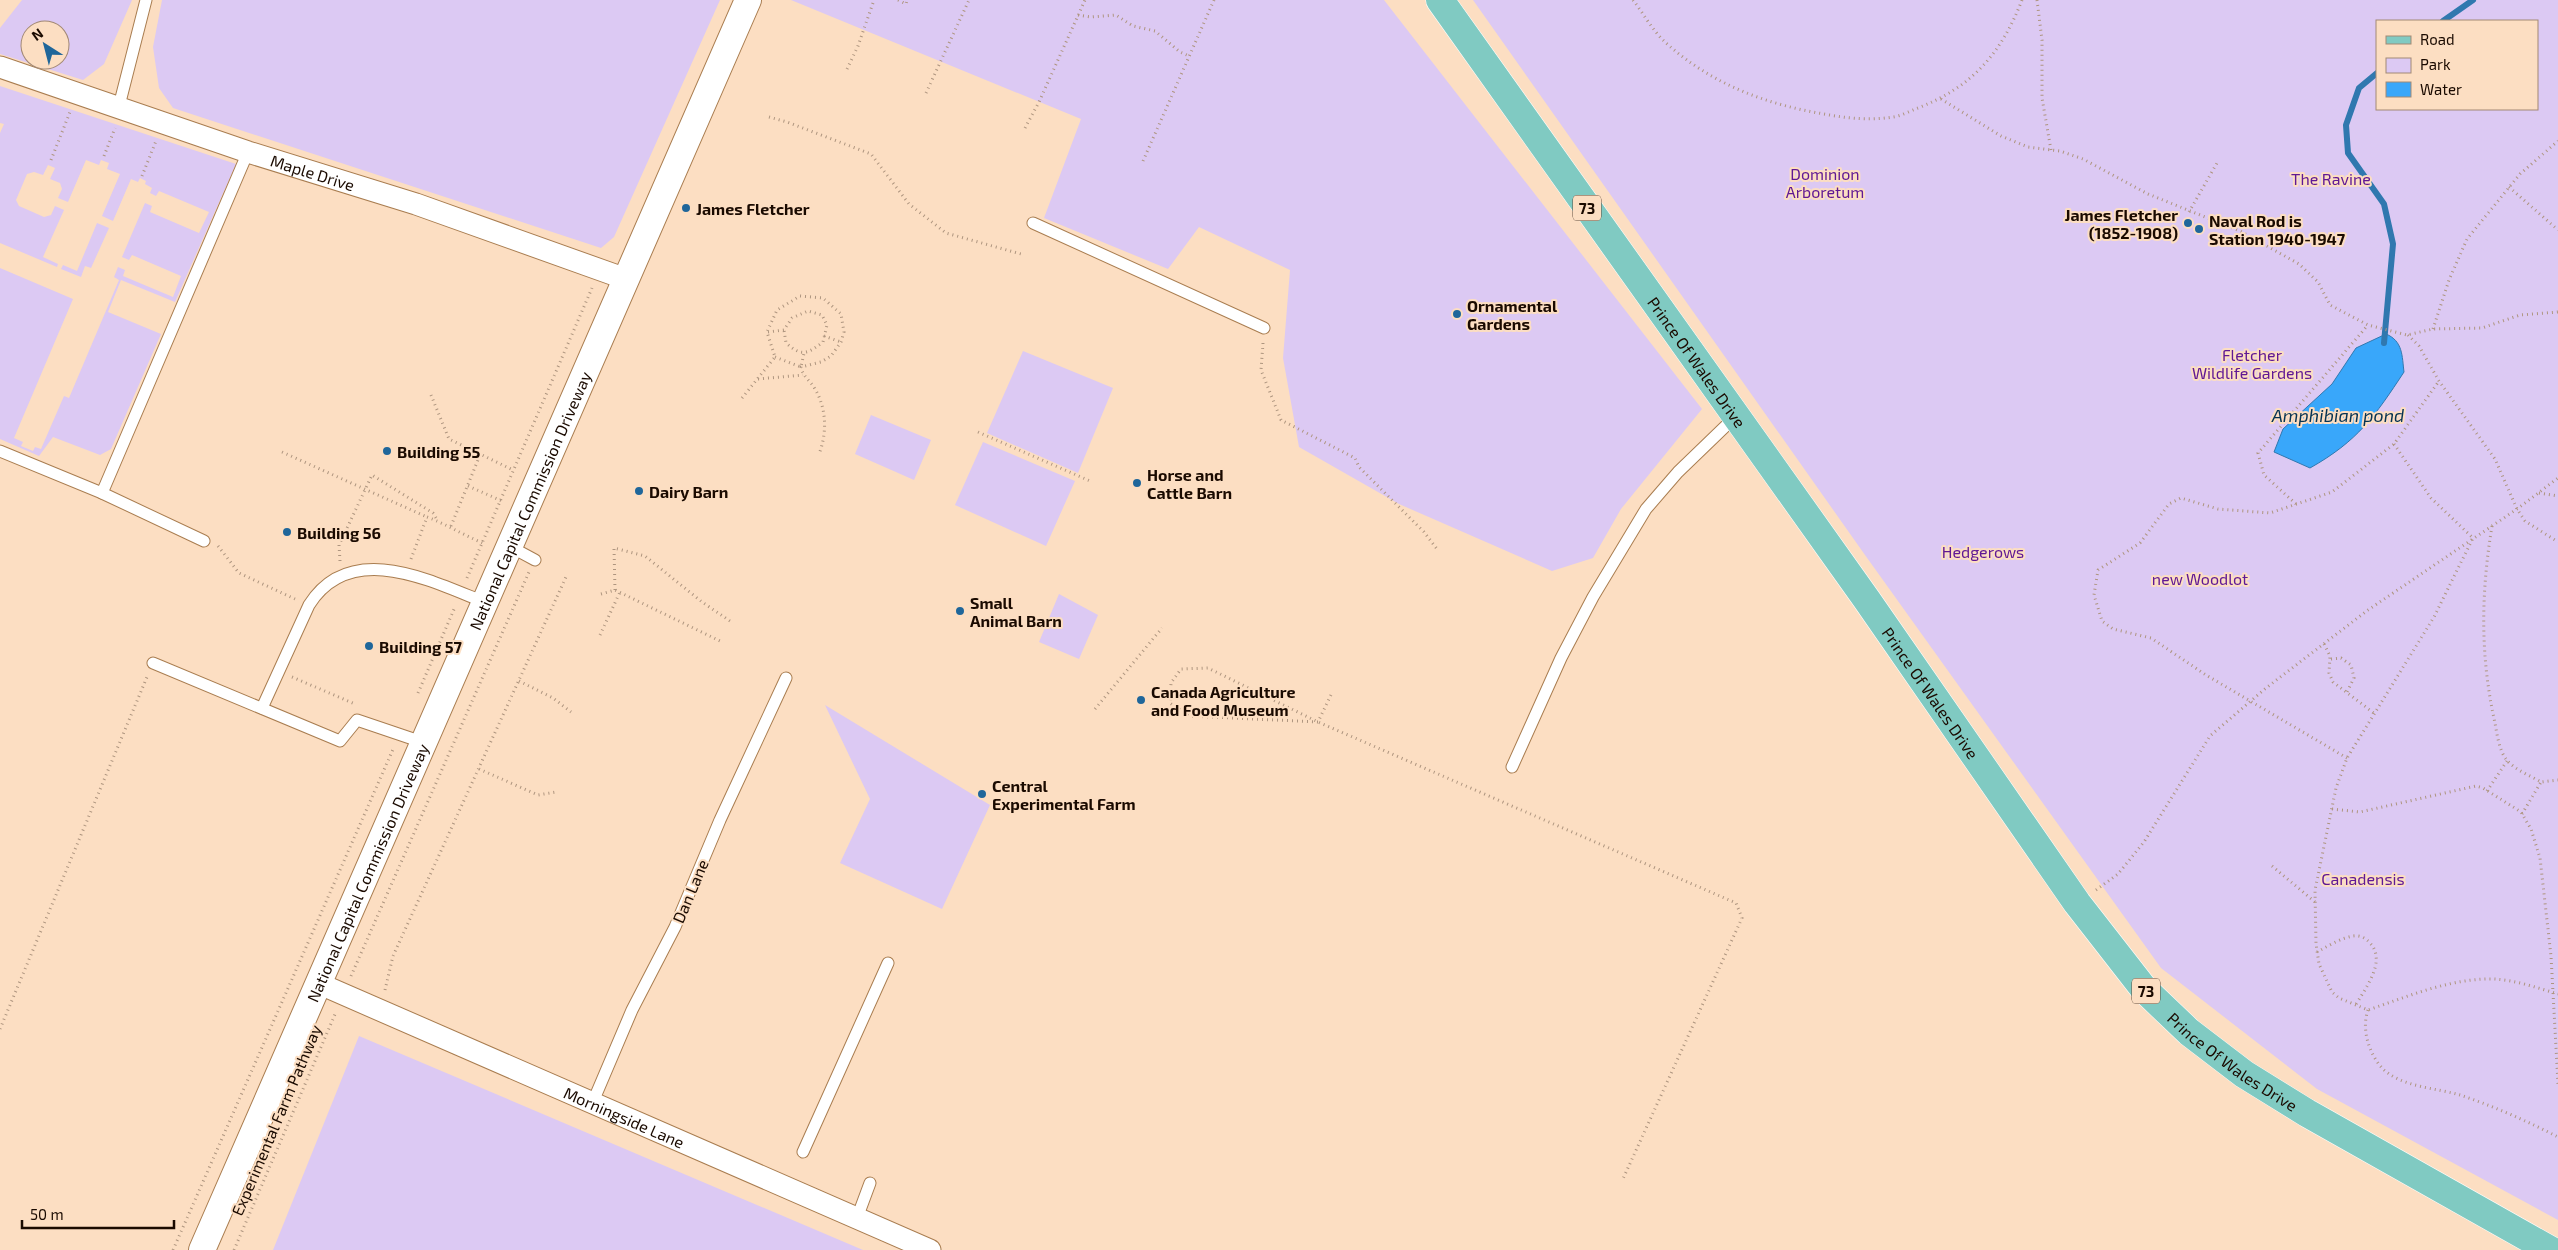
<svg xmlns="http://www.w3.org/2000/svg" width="2558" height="1250" font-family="'Exo 2',sans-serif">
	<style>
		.green { fill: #dcc9f3; fill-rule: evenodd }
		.water { fill: #39a7fa; stroke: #3078af }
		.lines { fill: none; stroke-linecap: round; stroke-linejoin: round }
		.stream { stroke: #3078af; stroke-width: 6 }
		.service-casing { stroke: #a97d50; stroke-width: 13 }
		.minor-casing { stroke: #a97d50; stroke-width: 23 }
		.tertiary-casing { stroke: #a97d50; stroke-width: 28 }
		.primary-casing { stroke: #fff; stroke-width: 29 }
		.path { stroke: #ae957f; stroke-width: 3; stroke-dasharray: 1 4; stroke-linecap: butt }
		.service { stroke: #fff; stroke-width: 11 }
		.minor { stroke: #fff; stroke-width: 21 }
		.tertiary { stroke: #fff; stroke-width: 26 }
		.primary { stroke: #80cac2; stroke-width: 28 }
		.poi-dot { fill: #1f669a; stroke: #fcdec2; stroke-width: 2 }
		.labels { text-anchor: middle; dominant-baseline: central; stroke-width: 4; stroke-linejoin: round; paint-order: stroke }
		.shield { fill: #fcdec2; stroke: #5e4a3a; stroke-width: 1 }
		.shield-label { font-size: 15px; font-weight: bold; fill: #1a0a00 }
		.street-label { font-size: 16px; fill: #1a0a00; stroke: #fcdec2 }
		.park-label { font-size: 16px; fill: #601894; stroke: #fcdec2 }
		.poi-label { font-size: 16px; font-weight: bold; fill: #1a0a00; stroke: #fcdec2; text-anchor: start }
		.water-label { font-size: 18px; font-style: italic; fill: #053353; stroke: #fcdec2 }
	</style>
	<rect width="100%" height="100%" fill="#fcdec2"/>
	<!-- green -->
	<g class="green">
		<path d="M 22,0 L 132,0 L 104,64 L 83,80 L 0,54 L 0,28 ZM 30,30 L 60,30 L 60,60 L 30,60 Z"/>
		<polygon points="162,0 720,0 614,237 601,248 173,108 159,88 153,47"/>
		<polygon points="791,0 1384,0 1702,409 1621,509 1593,558 1552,571 1399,504 1299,447 1283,358 1290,270 1199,227 1168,269 1044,218 1081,119"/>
		<path d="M 1473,0 L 2558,0 L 2558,1220 L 2317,1089 L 2161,968 L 1865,555 ZM 2377,21 L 2537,21 L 2537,109 L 2377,109 Z"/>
		<polygon points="0,86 236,164 175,302 121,280 108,312 161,334 111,449 100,455 53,437 39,456 0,439 0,268 73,299 14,438 23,442 21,446 33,451 35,447 41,449 64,396 69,398 119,280 114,277 118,267 125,270 123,276 173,297 181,276 132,255 129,260 122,257 145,203 152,206 150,212 199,233 209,212 159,191 156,196 150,193 152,188 145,184 146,181 140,178 138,182 131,179 113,221 102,216 120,174 107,169 109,163 101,160 99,165 86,160 68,202 58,198 62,189 60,183 50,179 55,168 48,165 43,175 34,172 27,174 16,200 19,206 44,217 51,215 55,206 64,210 43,257 58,264 57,267 0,243 0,133 4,124 0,123"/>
		<polygon points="97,223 109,228 91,268 85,266 81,277 61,269 63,265 77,271"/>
		<polygon points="1023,351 1113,388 1078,473 987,433"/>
		<polygon points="871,415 931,440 914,480 855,454"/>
		<polygon points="983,442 1075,481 1046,546 955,505"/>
		<polygon points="1059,594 1098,615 1079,659 1039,642"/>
		<polygon points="825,705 990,805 942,909 840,863 870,799"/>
		<polygon points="359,1036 863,1250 273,1250"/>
	</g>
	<!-- water -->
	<path class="water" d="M 2386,334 C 2403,341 2402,356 2404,372 C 2375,416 2358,441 2310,468 L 2274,452 L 2283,429 L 2332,384 L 2356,348 Z"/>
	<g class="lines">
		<!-- stream -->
		<g class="stream">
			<polyline points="2443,21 2473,0"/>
			<polyline points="2377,73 2359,88 2346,125 2348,153 2384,204 2393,244 2384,343"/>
		</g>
		<defs>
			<g id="service">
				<polyline points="119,106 146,0"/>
				<polyline points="1033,223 1264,328"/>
				<polyline points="0,451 102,493 204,541"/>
				<polyline points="102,493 248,152"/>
				<polyline points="509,546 535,560"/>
				<polyline points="153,663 340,741 357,720 422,742"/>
				<path d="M 262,708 L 309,605 C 350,540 429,580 484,602"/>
				<polyline points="1512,767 1561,658 1593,597 1646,509 1678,472 1735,417"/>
				<polyline points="592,1104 632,1010 675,927 720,820 786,678"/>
				<polyline points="803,1152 888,963"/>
				<polyline points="857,1218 870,1183"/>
			</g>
			<g id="minor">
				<path id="s1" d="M 0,67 L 248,152 L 416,204 L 626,279"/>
				<path id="s2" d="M 320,984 L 930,1250"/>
			</g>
			<g id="tertiary">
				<path id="s3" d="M 202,1250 L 748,0"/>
			</g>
			<g id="primary">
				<path id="s4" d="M 1440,0 L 1867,600 L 2077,903 L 2144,989 L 2189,1032 L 2244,1074 L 2307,1113 L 2550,1250"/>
			</g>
		</defs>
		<!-- service casing -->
		<use href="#service" class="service-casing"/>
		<!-- minor casing -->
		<use href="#minor" class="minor-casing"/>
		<!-- tertiary casing -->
		<use href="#tertiary" class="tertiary-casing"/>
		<!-- primary casing -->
		<use href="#primary" class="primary-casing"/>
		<!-- path -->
		<g class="path">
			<polyline points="898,0 906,4 907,0"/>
			<path d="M 1633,0 C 1643,13 1653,31 1665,42 C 1704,78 1752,99 1803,110 C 1833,116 1863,122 1893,117 C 1901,116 1910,111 1918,108 C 1972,87 2001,54 2022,0"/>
			<polyline points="2037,0 2042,40 2042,98 2051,150"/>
			<polyline points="1078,15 1091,17 1116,15 1133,26 1155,31 1180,52 1189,56"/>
			<polyline points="847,69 858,46 874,0"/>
			<polyline points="926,93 969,0"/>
			<polyline points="1941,99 2001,136 2028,147 2060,151 2083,159 2148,194 2240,231 2299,264 2318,282 2330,305 2368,325 2407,335 2433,329 2482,328 2520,315 2558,312"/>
			<polyline points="769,117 787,122 871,154 909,204 946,233 1021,254"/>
			<polyline points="1025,128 1039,102 1085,0"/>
			<polyline points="104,156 115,128"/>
			<polyline points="51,160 70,112"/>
			<polyline points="1143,161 1214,0"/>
			<polyline points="142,176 156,141"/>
			<polyline points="2509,187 2558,230"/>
			<polyline points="2189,212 2217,163"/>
			<polyline points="2433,329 2449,280 2467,239 2520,174 2558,141"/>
			<path d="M 768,332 L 784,330 L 792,318 L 808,311 L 822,315 L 827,325 L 823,342 C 807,354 802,357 786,343 L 784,330"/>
			<polyline points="2408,335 2419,346 2439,381 2495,459 2517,509 2525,521 2558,542"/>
			<polyline points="824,336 841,342"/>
			<polyline points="1263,343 1261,370 1281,420 1355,458 1359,467 1424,532 1437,549"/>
			<polyline points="775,357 801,367 804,353"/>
			<polyline points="758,379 803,375"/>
			<polyline points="431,395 449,439 513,470"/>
			<path d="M 742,398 L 775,357 L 767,332 L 777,310 L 800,296 L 823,298 L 841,314 L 844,332 L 841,342 L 831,356 L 821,362 L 801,367 C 803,377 810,380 815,389 C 827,409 827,434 819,454"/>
			<polyline points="978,432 1090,481"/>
			<path d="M 2394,444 L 2431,498 L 2473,538 L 2434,617 L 2347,758 L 2336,788 L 2315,890 L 2316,944 L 2319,964 L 2332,992 L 2339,998 L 2368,1010 C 2409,996 2451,978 2494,979 C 2515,980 2538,988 2558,994"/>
			<polyline points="282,452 427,517"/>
			<polyline points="468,486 502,501"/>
			<polyline points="2539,493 2558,496"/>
			<polyline points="2296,504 2264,475 2258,453 2368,325"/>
			<polyline points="451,526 480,455"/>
			<path d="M 2492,526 C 2481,593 2480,656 2495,723 C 2497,734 2499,750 2506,759 C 2513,769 2531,776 2541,782 L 2558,780"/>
			<polyline points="218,546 239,573 295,599"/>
			<path d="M 411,559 L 427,517 C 446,524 463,535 483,543"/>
			<polyline points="340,561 339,545 372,475 433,513 438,521"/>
			<polyline points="467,578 592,288"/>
			<polyline points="615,590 614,548 645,556 702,602 730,621"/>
			<polyline points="601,594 615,590 720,641"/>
			<polyline points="600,635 620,592"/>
			<polyline points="2324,644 2330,656 2329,673 2333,682 2375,714"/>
			<polyline points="2331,659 2341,658 2351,665 2354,678 2346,694"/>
			<polyline points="292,677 355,704"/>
			<polyline points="519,681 553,698 571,712"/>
			<polyline points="418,693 455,607"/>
			<polyline points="1331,695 1318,722 1189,716 1170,703 1171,683 1181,669 1208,668 1318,722 1736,903 1742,918 1622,1181"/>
			<polyline points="1095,709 1162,628"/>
			<polyline points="2347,758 2206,675 2151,638 2113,629 2102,621 2094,595 2098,570 2140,543 2169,504 2181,498 2218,509 2270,513 2332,492 2394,444 2439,381"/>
			<polyline points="479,769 538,795 556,792"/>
			<polyline points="2487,791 2507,761"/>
			<polyline points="2332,809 2360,812 2476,786 2483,788 2521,812 2531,829 2540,858 2551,956 2558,1084"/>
			<polyline points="2522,814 2541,782"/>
			<polyline points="2272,866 2315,902"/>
			<polyline points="2096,890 2118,874 2144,842 2210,736 2266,688 2368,610 2517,509 2558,478"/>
			<path d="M 2317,952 C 2328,946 2341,938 2353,936 C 2360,935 2366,938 2370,943 C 2387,961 2365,989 2355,1006"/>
			<polyline points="351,976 529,572"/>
			<polyline points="385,990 393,956 566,577"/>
			<path d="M 2368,1010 C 2361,1029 2369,1055 2384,1070 C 2403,1087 2436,1088 2460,1095 C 2493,1106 2527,1121 2558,1137"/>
			<polyline points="0,1029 147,677"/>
			<polyline points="173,1250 394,747"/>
			<polyline points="234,1250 336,1012"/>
		</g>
		<!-- service -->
		<use href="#service" class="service"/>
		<!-- minor -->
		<use href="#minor" class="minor"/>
		<!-- tertiary -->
		<use href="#tertiary" class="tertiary"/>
		<!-- primary -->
		<use href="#primary" class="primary"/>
	</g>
	<!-- markers -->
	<g class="poi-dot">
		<circle cx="686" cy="208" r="5"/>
		<circle cx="2188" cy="223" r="5"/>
		<circle cx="2199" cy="229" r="5"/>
		<circle cx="1457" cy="314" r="5"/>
		<circle cx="387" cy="451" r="5"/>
		<circle cx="1137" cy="483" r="5"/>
		<circle cx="639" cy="491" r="5"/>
		<circle cx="287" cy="532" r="5"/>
		<circle cx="960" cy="611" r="5"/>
		<circle cx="369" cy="646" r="5"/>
		<circle cx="1141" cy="700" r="5"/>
		<circle cx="982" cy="794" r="5"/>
	</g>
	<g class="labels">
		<!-- shield labels -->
		<g class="shield">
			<rect x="1573" y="195.5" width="28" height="25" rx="4"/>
			<rect x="2132" y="978.5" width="28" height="25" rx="4"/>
		</g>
		<g class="shield-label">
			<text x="1587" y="208">73</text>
			<text x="2146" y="991">73</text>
		</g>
		<!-- street labels -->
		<g class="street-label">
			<text stroke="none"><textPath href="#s1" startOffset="330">Maple Drive</textPath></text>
			<text stroke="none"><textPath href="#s4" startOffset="444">Prince Of Wales Drive</textPath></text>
			<text stroke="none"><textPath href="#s3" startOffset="818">National Capital Commission Driveway</textPath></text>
			<text stroke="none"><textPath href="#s4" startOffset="849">Prince Of Wales Drive</textPath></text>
			<text stroke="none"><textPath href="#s3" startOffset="412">National Capital Commission Driveway</textPath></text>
			<text transform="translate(690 891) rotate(-67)">Dan Lane</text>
			<text stroke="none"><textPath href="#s4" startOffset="1329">Prince Of Wales Drive</textPath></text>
			<text stroke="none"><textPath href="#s2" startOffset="332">Morningside Lane</textPath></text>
			<text transform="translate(276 1120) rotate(-67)">Experimental Farm Pathway</text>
		</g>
		<!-- park labels -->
		<g class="park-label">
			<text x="1825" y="173">Dominion<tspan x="1825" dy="18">Arboretum</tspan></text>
			<text x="2331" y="178">The Ravine</text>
			<text x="2252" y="354">Fletcher<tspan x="2252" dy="18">Wildlife Gardens</tspan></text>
			<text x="1983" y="551">Hedgerows</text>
			<text x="2200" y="578">new Woodlot</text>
			<text x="2363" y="878">Canadensis</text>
		</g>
		<!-- poi labels -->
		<g class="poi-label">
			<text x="696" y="208">James Fletcher</text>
			<text x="2178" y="214" text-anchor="end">James Fletcher<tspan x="2178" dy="18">(1852-1908)</tspan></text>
			<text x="2209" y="220">Naval Rod is<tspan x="2209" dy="18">Station 1940-1947</tspan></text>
			<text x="1467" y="305">Ornamental<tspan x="1467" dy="18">Gardens</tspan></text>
			<text x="397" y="451">Building 55</text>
			<text x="1147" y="474">Horse and<tspan x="1147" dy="18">Cattle Barn</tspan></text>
			<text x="649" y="491">Dairy Barn</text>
			<text x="297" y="532">Building 56</text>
			<text x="970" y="602">Small<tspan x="970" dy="18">Animal Barn</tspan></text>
			<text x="379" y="646">Building 57</text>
			<text x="1151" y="691">Canada Agriculture<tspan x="1151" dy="18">and Food Museum</tspan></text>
			<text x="992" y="785">Central<tspan x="992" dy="18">Experimental Farm</tspan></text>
		</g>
		<!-- water labels -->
		<g class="water-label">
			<text x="2338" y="415">Amphibian pond</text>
		</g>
	</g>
	<!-- legend -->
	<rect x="2376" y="20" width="162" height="90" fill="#fcdec2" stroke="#a28974"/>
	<rect x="2386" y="36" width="25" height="8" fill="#80cac2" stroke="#a28974"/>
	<text x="2420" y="45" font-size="15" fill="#1a0a00">Road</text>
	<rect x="2386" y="58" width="25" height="15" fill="#dcc9f3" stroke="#a28974"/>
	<text x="2420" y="70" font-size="15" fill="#1a0a00">Park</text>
	<rect x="2386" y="82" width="25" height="15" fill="#39a7fa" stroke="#a28974"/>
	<text x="2420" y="95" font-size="15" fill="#1a0a00">Water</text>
	<!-- north arrow -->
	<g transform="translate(45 45) rotate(324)"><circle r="24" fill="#fcdec2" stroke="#a28974"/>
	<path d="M0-4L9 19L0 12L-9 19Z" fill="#1f669a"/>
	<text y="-8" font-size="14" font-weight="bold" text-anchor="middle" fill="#1a0a00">N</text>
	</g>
	<!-- scale -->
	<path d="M22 1220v8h152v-8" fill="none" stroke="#1a0a00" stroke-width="2.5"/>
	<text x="30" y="1220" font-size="15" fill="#1a0a00" stroke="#fcdec2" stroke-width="4" paint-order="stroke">50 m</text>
</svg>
